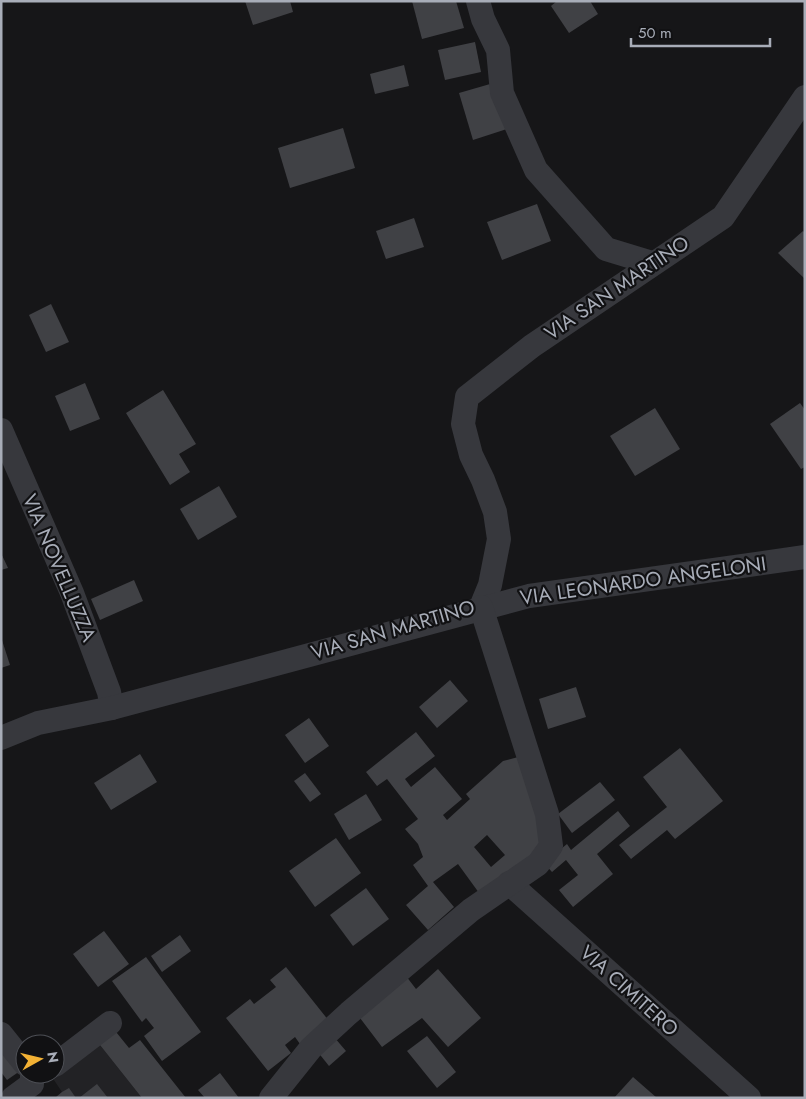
<svg xmlns="http://www.w3.org/2000/svg" width="806" height="1099" font-family="Jost,sans-serif">
	<style>
		.built { fill: #222225 }
		.building { fill: #404145; fill-rule: evenodd }
		.lines { fill: none; stroke-linecap: round; stroke-linejoin: round }
		.minor { stroke: #37383d; stroke-width: 24 }
		.labels { text-anchor: middle; dominant-baseline: central; stroke-width: 4.5; stroke-linejoin: round; paint-order: stroke }
		.street-label { font-size: 20px; fill: #a8adb8; stroke: #111113 }
	</style>
	<rect width="100%" height="100%" fill="#161618"/>
	<!-- built -->
	<polygon class="built" points="96,1040 142,1098 55,1098 62,1092 50,1074"/>
	<!-- building -->
	<g class="building">
		<polygon points="245,1 290,1 293,12 253,25"/>
		<polygon points="412,1 456,1 464,28 422,39"/>
		<polygon points="557,1 590,1 598,14 569,33 551,6"/>
		<polygon points="475,42 481,72 445,80 438,50"/>
		<polygon points="404,65 409,86 375,94 370,74"/>
		<polygon points="497,82 510,128 473,140 459,93"/>
		<polygon points="343,128 355,168 290,188 278,148"/>
		<polygon points="537,204 551,241 502,260 487,222"/>
		<polygon points="414,218 424,247 386,259 376,231"/>
		<polygon points="803,231 805,233 805,279 778,253"/>
		<polygon points="51,304 69,342 46,352 29,315"/>
		<polygon points="85,383 100,419 70,431 55,396"/>
		<polygon points="163,390 196,444 179,454 190,472 170,485 126,413"/>
		<polygon points="800,403 805,410 805,467 801,469 770,424"/>
		<polygon points="655,408 680,449 635,476 610,436"/>
		<polygon points="219,486 237,517 198,540 180,509"/>
		<polygon points="1,553 8,568 1,570"/>
		<polygon points="134,580 143,601 100,620 91,599"/>
		<polygon points="1,637 10,665 1,668"/>
		<polygon points="450,680 468,701 437,728 419,707"/>
		<polygon points="576,687 586,717 548,729 539,699"/>
		<polygon points="309,718 329,746 305,763 285,735"/>
		<path d="M 416,732 L 435,756 L 405,779 L 411,787 L 435,767 L 462,799 L 443,815 L 447,820 L 470,799 L 466,794 L 503,761 L 522,756 L 545,848 L 482,897 L 458,864 L 433,882 L 454,907 L 428,930 L 406,905 L 428,886 L 413,865 L 423,857 L 418,844 L 405,829 L 418,819 L 387,779 L 377,786 L 366,772 ZM 487,835 L 505,855 L 491,867 L 474,847 Z"/>
		<polygon points="680,748 723,801 675,839 667,830 631,859 619,845 667,807 643,777"/>
		<polygon points="140,754 157,782 111,810 94,783"/>
		<polygon points="305,773 321,794 310,802 294,781"/>
		<polygon points="600,782 615,800 572,833 558,814"/>
		<polygon points="366,794 382,820 349,840 334,814"/>
		<polygon points="618,811 630,826 597,854 613,874 573,907 559,890 578,875 566,860 552,872 544,863 567,844 571,850"/>
		<polygon points="336,838 361,873 315,907 289,871"/>
		<polygon points="366,888 389,919 353,946 330,915"/>
		<polygon points="104,931 129,964 98,987 73,954"/>
		<polygon points="180,935 191,951 162,972 151,956"/>
		<polygon points="146,957 201,1032 162,1061 144,1036 154,1028 146,1018 142,1022 112,981"/>
		<polygon points="286,967 329,1021 300,1044 295,1037 285,1045 291,1053 268,1071 226,1018 250,999 254,1004 276,987 270,980"/>
		<polygon points="438,969 481,1018 448,1047 422,1018 382,1047 357,1014 406,976 416,989"/>
		<polygon points="112,1027 129,1048 140,1040 186,1098 142,1098 96,1040"/>
		<polygon points="427,1036 456,1072 437,1088 407,1051"/>
		<polygon points="334,1037 346,1051 329,1066 317,1051"/>
		<polygon points="1,1046 20,1071 7,1080 1,1072"/>
		<polygon points="220,1073 239,1098 205,1098 198,1090"/>
		<polygon points="633,1077 657,1098 614,1098"/>
		<polygon points="97,1084 108,1098 79,1098"/>
		<polygon points="69,1088 76,1098 55,1098 62,1092"/>
	</g>
	<g class="lines">
		<!-- minor -->
		<g class="minor">
			<polyline points="478,1 483,19 498,50 502,93 536,170 606,249 652,263"/>
			<polyline points="1,430 72,593 109,692 112,708"/>
			<polyline points="481,607 490,585 499,539 495,512 483,480 471,455 463,424 467,397 532,346 723,217 805,97"/>
			<polyline points="1,738 38,723 112,708 529,596 805,557"/>
			<polyline points="509,883 749,1098"/>
			<polyline points="1,1034 25,1064"/>
			<polyline points="55,1065 110,1023"/>
			<polyline points="13,1098 32,1084 32,1074"/>
			<polyline points="271,1098 311,1048 349,1013 471,910 538,864 551,846 547,814 481,607"/>
		</g>
	</g>
	<g class="labels">
		<!-- street labels -->
		<g class="street-label">
			<text transform="translate(617 288) rotate(-34)">VIA SAN MARTINO</text>
			<text transform="translate(59 568) rotate(67)">VIA NOVELLUZZA</text>
			<text transform="translate(643 581) rotate(-8)">VIA LEONARDO ANGELONI</text>
			<text transform="translate(393 630) rotate(-16)">VIA SAN MARTINO</text>
			<text transform="translate(629 991) rotate(42)">VIA CIMITERO</text>
		</g>
	</g>
	<!-- border -->
	<rect width="806" height="1099" fill="none" stroke="#a8adb8" stroke-width="5"/>
	<!-- north arrow -->
	<g transform="translate(40 1059) rotate(82)"><circle r="24" fill="#111113" stroke="#4d4f55"/>
	<path d="M0-4L9 19L0 12L-9 19Z" fill="#f2b134"/>
	<text y="-8" font-size="14" font-weight="bold" text-anchor="middle" fill="#a8adb8">N</text>
	</g>
	<!-- scale -->
	<path d="M631 38v8h139v-8" fill="none" stroke="#a8adb8" stroke-width="2.5"/>
	<text x="638" y="38" font-size="15" fill="#a8adb8" stroke="#111113" stroke-width="4" paint-order="stroke">50 m</text>
</svg>
